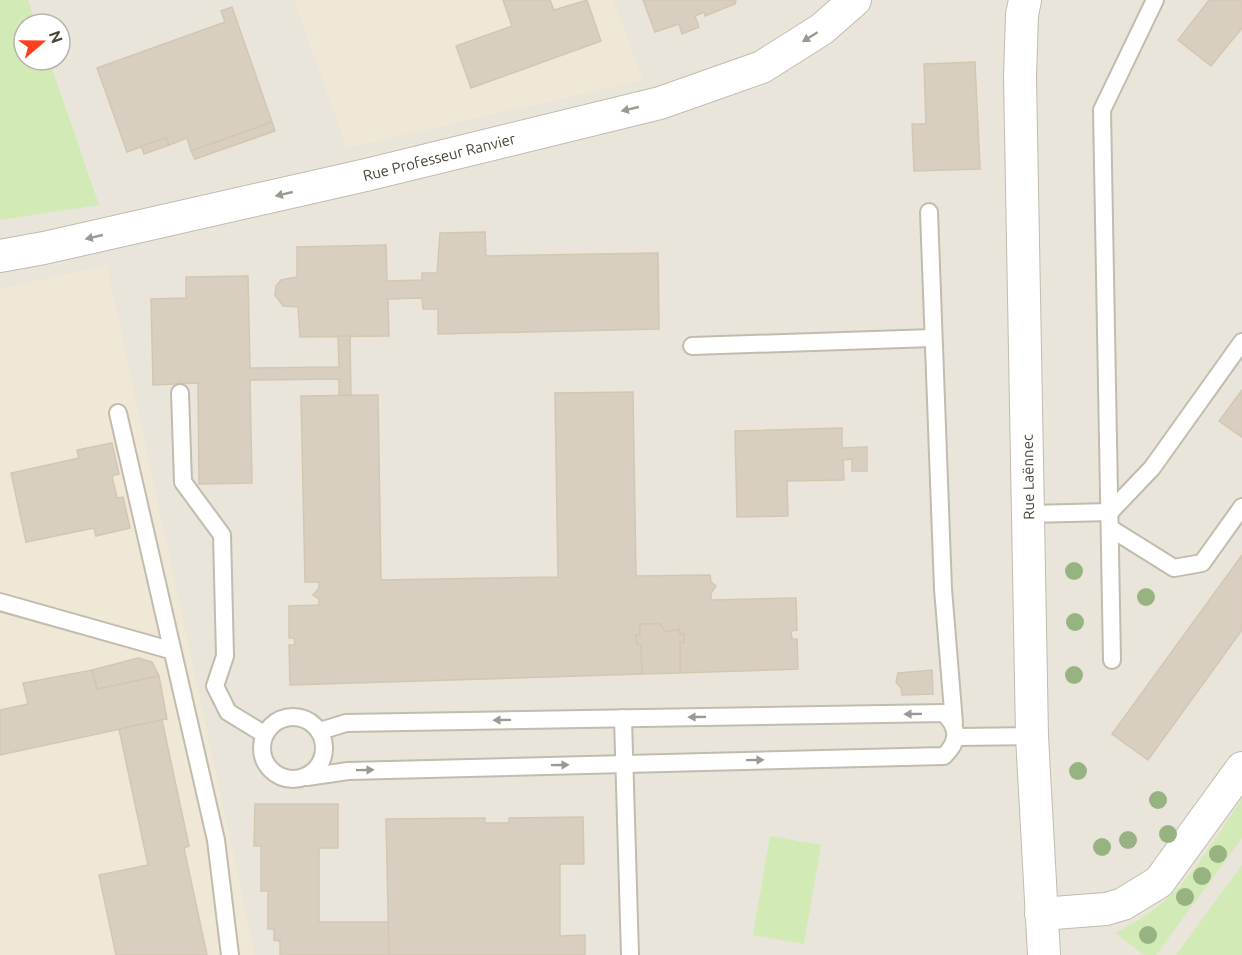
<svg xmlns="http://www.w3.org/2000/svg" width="1242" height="955" font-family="Ubuntu,sans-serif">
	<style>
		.residential { fill: #eae5da; fill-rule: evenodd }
		.education { fill: #efe8d6 }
		.green { fill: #d2eab5 }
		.building { fill: #d8cfc1; stroke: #d3c7b4; stroke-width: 1.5 }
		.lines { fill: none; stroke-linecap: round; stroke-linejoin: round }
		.lane-casing { stroke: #c2bbae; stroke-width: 20 }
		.street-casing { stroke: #c2bbae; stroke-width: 34 }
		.lane { stroke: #fff; stroke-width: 16 }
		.street { stroke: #fff; stroke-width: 32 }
		.tree { fill: #97b381 }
		.oneway { fill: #9c9892 }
		.labels { text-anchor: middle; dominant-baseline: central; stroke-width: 5; stroke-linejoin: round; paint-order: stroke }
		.street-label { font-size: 15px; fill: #4b4439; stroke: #fff }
	</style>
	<rect width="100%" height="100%" fill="#f6f3ec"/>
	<!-- residential -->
	<path class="residential" d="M 0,0 L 1242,0 L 1242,955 L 0,955 ZM 24,24 L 60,24 L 60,60 L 24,60 Z"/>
	<!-- education -->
	<g class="education">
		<polygon points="294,0 613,0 643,80 347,148"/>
		<polygon points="107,265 255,955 0,955 0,289"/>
	</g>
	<!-- green -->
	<g class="green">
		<polygon points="0,0 28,0 36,24 24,24 24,60 49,60 99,205 0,220"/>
		<path d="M 1242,799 L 1242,838 L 1156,955 L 1145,955 L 1115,933 C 1133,923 1153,912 1169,897 C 1198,870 1219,832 1242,799 Z"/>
		<polygon points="770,836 821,845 804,944 753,935"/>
		<polygon points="1242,865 1242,955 1176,955"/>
	</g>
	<!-- building -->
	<g class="building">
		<polygon points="503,0 550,0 554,10 587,0 601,41 471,88 456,46 512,26"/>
		<polygon points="643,0 736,0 735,4 705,16 704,12 695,16 699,27 682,34 679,24 655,32"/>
		<polygon points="1209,0 1242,0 1242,28 1211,66 1178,40"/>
		<polygon points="232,7 272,122 191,151 187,138 169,145 166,138 127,152 97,68 225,22 221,11"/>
		<polygon points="975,62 980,169 914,171 912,124 926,124 924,64"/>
		<polygon points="272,122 275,131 195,159 191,151"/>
		<polygon points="166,138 169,145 144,154 141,146"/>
		<polygon points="485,232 486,256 658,253 659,329 438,334 438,309 423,309 422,298 388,299 389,336 300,337 298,307 283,306 275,295 276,286 281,280 297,277 297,247 386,245 387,281 422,280 422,273 437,273 440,233"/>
		<polygon points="248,276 250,368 339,367 338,336 350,336 351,395 339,395 339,379 250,380 252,483 199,484 198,383 153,385 151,299 186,298 186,277"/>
		<polygon points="1242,390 1242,437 1219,421"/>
		<polygon points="633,392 636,576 710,575 711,582 716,586 711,593 711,600 796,598 797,630 791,631 792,639 797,639 798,669 680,673 680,642 684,642 684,634 680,634 679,629 665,632 660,624 640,624 640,635 636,635 637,644 641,644 642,674 290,685 289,645 295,645 294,638 289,638 289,606 319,605 319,599 313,595 319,588 319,582 305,582 301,396 378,395 381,580 558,577 555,393"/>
		<polygon points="842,428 842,448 867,447 867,471 852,471 852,459 843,460 844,480 787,481 788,516 737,517 735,431"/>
		<polygon points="112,443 119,474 112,476 117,498 123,497 130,528 96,536 94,528 26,542 11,473 79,458 77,450"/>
		<polygon points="1242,555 1242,630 1148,760 1112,734"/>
		<polygon points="640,624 660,624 665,632 679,629 680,634 684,634 684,642 680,642 680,673 642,674 641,644 637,644 636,635 640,635"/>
		<polygon points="138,658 152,662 159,676 97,689 92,670"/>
		<polygon points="92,670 97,689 159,676 167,719 0,755 0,710 28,704 23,683"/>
		<polygon points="932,670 933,694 902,695 901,688 896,682 898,673"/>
		<polygon points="162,720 189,846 184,848 207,955 116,955 99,875 148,865 119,729"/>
		<polygon points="255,804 338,804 338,848 319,848 319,922 389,922 389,955 280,955 280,941 274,940 274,929 268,929 268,891 261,891 261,846 254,846"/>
		<polygon points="583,817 584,864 560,864 560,936 585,935 585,955 389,955 386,819 485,818 485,823 509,823 509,818"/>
	</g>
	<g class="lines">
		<defs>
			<g id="lane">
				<polyline points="929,212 943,589 954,723"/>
				<polyline points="692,346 933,338"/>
				<polyline points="180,393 183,482 222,535 225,656 215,686 228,712 264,734"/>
				<polyline points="118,413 216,840 230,955"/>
				<polyline points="1029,514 1110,512 1152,468 1242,342"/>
				<polyline points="1110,528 1174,568 1202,563 1242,507"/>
				<polyline points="0,602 170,650"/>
				<polyline points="1112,660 1102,110 1155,0"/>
				<circle cx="293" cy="748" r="31"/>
				<polyline points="623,718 630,955"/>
				<polyline points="957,737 1032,736"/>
				<path d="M 307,777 L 348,771 L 944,756 C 960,741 958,727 944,713 L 346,723 L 320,731"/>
			</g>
			<g id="street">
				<polyline points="1025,0 1022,15 1020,77 1032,736 1044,955"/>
				<polyline points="0,256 44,248 366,175 660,103 762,67 822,29 855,0"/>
				<polyline points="1041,914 1106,909 1123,904 1159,882 1242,768"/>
			</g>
		</defs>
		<!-- lane casing -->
		<use href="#lane" class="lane-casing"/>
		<!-- street casing -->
		<use href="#street" class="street-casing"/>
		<!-- lane -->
		<use href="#lane" class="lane"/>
		<!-- street -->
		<use href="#street" class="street"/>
	</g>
	<!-- trees -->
	<g class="tree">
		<circle cx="1074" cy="571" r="9"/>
		<circle cx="1146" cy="597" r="9"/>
		<circle cx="1075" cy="622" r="9"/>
		<circle cx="1074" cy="675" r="9"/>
		<circle cx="1078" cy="771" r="9"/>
		<circle cx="1158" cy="800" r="9"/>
		<circle cx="1168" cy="834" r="9"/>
		<circle cx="1128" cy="840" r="9"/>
		<circle cx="1102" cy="847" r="9"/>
		<circle cx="1218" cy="854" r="9"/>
		<circle cx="1202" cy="876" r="9"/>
		<circle cx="1185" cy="897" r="9"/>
		<circle cx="1148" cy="935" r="9"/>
	</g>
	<!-- one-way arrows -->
	<defs><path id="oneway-solid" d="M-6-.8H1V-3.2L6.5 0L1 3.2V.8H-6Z" transform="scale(1.5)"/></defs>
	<g class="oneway">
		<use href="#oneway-solid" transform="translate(810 37) rotate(148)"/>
		<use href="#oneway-solid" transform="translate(630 109) rotate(167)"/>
		<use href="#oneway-solid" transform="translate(284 194) rotate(167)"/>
		<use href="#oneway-solid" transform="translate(94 237) rotate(167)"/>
		<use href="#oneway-solid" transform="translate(913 714) rotate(179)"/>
		<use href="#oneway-solid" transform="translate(697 717) rotate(179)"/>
		<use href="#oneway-solid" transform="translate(502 720) rotate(179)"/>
		<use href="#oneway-solid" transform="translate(755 760) rotate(-1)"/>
		<use href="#oneway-solid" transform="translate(560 765) rotate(-1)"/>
		<use href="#oneway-solid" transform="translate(365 770) rotate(-1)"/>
	</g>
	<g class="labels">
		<!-- street labels -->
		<g class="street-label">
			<text transform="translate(439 157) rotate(-14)">Rue Professeur Ranvier</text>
			<text transform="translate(1028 477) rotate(-91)">Rue Laënnec</text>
		</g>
	</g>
	<!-- north arrow -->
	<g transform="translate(42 42) rotate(70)"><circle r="28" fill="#ffffff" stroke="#b7b4b0" stroke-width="1.5"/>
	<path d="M0-4.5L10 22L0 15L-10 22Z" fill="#fc3f1d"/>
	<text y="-9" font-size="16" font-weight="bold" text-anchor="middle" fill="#4b4439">N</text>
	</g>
</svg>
